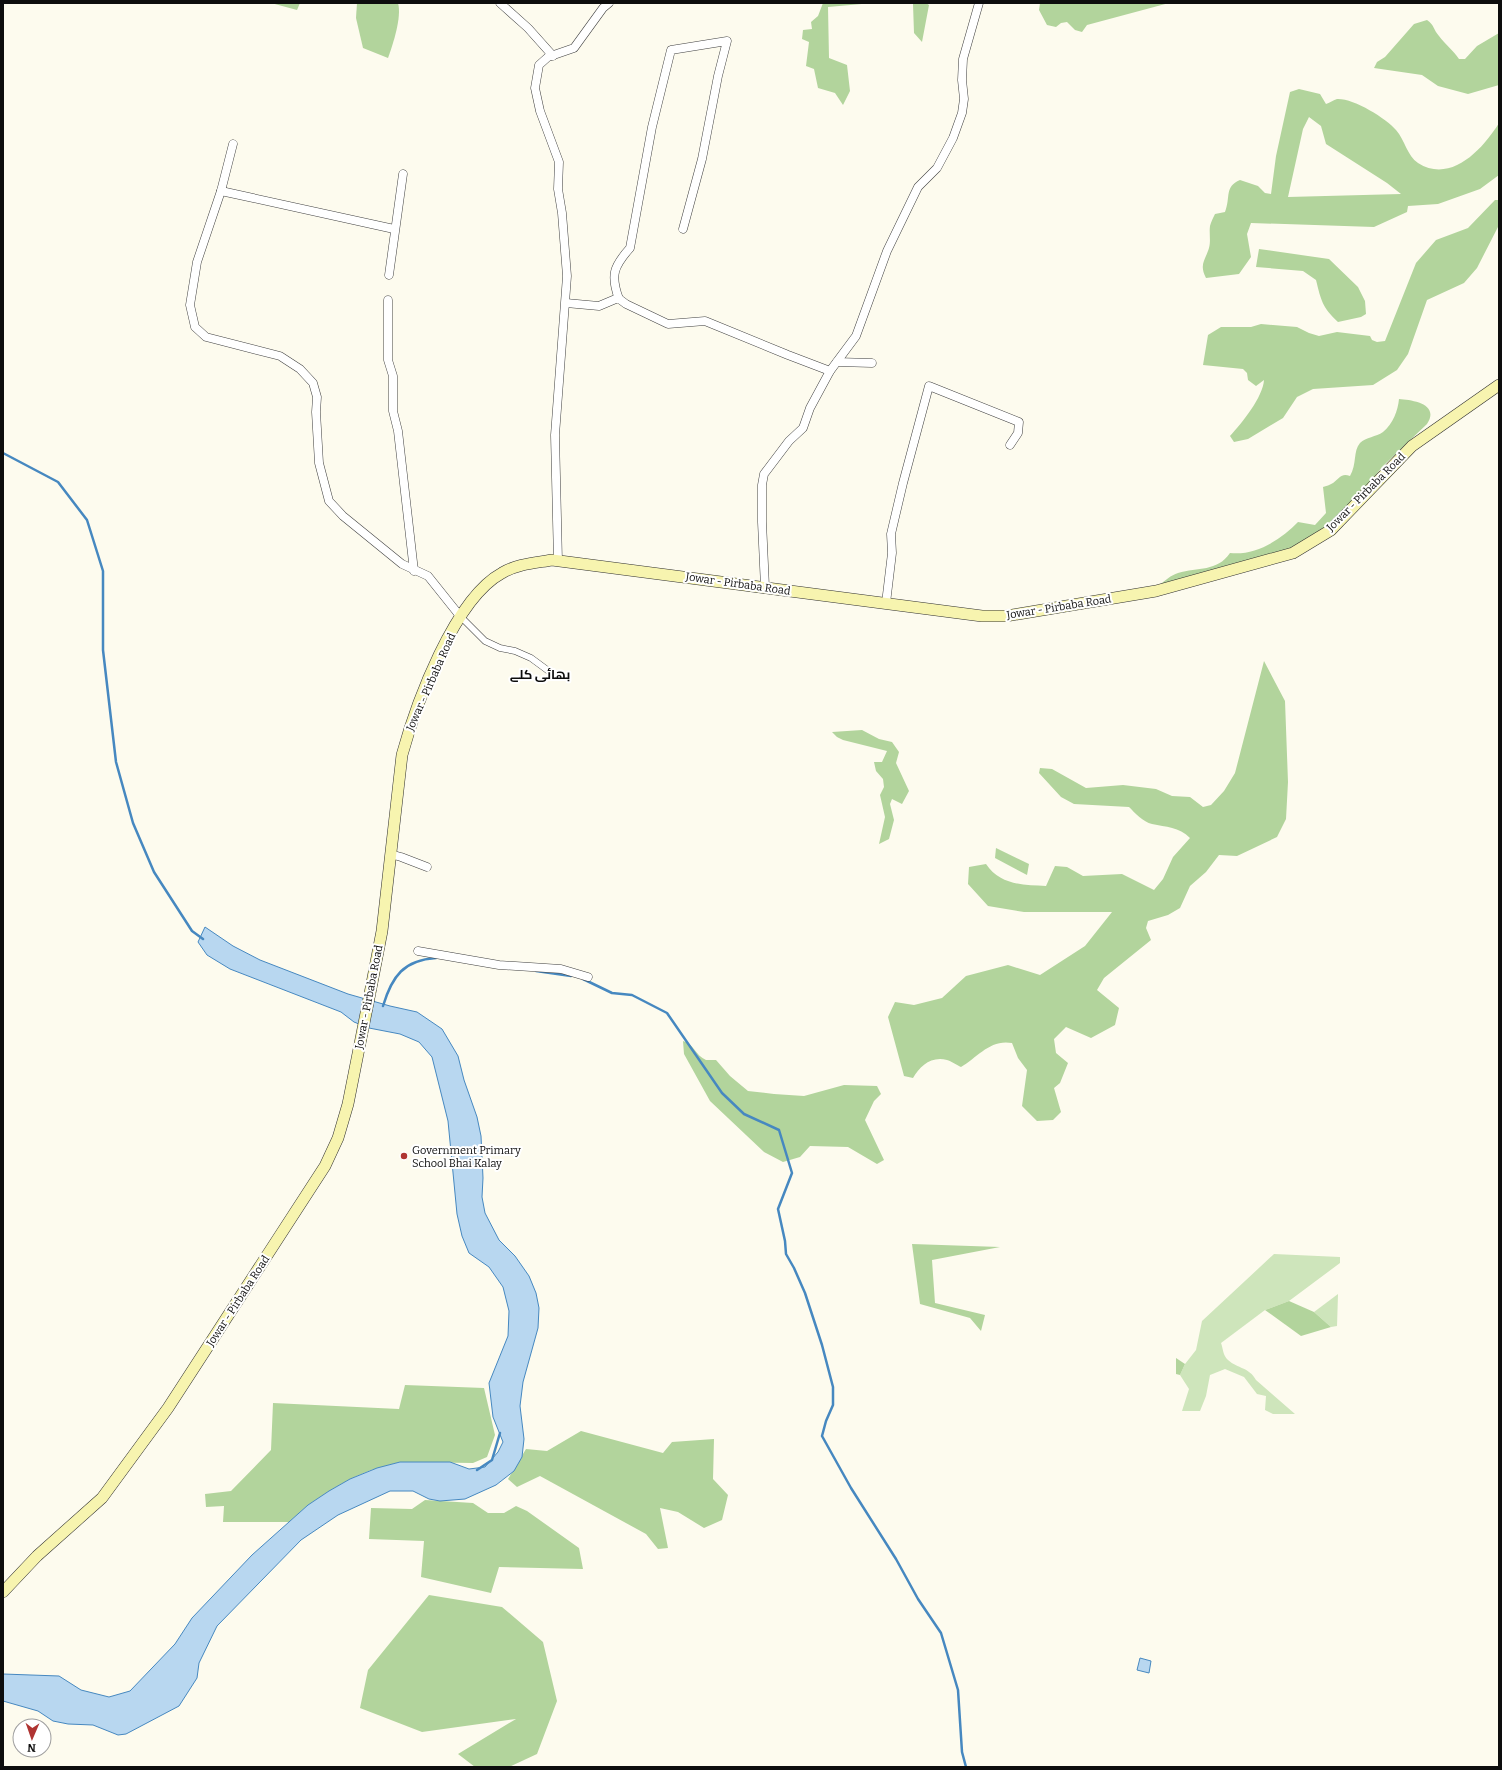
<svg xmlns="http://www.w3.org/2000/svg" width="1502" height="1770" font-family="Bitter,Cairo,serif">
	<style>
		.green { fill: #cee5bb }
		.forest { fill: #b2d49c; fill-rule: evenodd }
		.water { fill: #b8d7f0; stroke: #4688c0 }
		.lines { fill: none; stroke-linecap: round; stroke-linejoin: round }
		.stream { stroke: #4688c0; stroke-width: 2.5 }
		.pedestrian-casing { stroke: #404040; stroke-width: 7 }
		.minor-casing { stroke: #404040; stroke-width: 9 }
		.secondary-casing { stroke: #2f2f2f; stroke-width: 12 }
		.pedestrian { stroke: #fff; stroke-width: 6 }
		.minor { stroke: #fff; stroke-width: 8 }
		.secondary { stroke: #f7f4af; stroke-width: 11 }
		.poi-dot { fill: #af3432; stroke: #fff; stroke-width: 1.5 }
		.labels { text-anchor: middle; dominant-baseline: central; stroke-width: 4; stroke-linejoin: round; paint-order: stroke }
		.street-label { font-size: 11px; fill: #0d0d0d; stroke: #fff }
		.poi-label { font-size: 11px; fill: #0d0d0d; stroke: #fff; text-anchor: start }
		.quarter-label { font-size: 13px; font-weight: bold; fill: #0d0d0d; stroke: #fff }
	</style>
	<rect width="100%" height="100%" fill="#fdfbee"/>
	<!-- green -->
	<g class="green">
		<path d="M 1274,1254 L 1340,1257 L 1340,1263 L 1289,1301 L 1265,1310 L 1221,1343 C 1223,1348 1223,1356 1228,1360 C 1238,1369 1249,1367 1256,1380 L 1295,1414 L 1273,1414 L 1265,1410 L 1266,1396 L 1257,1394 L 1244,1377 L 1225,1369 L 1210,1375 L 1206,1396 L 1200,1411 L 1182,1411 L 1189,1389 L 1180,1375 L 1185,1364 L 1196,1350 L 1202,1321 Z"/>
		<polygon points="1338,1294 1337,1326 1331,1327 1314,1312"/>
	</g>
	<!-- forest -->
	<g class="forest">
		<polygon points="271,3 300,3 297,10"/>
		<path d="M 357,3 L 398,3 C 402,17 393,44 388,58 L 363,48 L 356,18 Z"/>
		<polygon points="823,3 873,3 828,7 829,58 847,65 850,91 843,105 835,93 818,88 814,69 806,66 809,42 802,39 803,30 812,29 811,22 818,16"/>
		<polygon points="909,3 926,3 929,5 922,42 914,33 913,4"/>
		<polygon points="1040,3 1169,3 1087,25 1082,32 1075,30 1067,22 1061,23 1056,27 1047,25 1039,10"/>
		<path d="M 1427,20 C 1435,26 1433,29 1439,36 C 1445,44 1453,50 1459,59 L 1465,59 L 1477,46 L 1499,33 L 1499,85 L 1468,94 L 1438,86 L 1422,75 L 1374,68 L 1377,62 L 1385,57 L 1414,24 Z"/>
		<path d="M 1299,89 L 1320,94 L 1326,104 C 1329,103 1334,100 1337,99 C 1353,98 1386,118 1396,130 C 1405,140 1407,156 1418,163 C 1451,184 1483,149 1499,123 L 1499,175 L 1480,189 L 1438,204 L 1408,206 L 1407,212 L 1374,227 L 1251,223 L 1247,234 L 1251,257 L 1239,274 L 1206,278 C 1199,264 1205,261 1209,248 C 1211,241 1209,233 1210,226 C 1211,222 1213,218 1215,214 L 1225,212 C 1231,197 1224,187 1240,180 L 1258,186 L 1265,193 L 1271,194 L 1276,156 L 1290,92 ZM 1309,117 L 1321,126 L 1326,144 L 1387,183 L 1401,194 L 1288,197 L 1303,129 Z"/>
		<path d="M 1495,200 L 1499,200 L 1499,225 L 1477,268 L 1464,283 L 1427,300 L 1408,354 L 1397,370 L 1373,385 L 1313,389 L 1297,397 L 1283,418 L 1248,439 L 1234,442 L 1230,436 C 1242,423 1263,397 1264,380 L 1256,386 L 1248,380 L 1247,373 L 1243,369 L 1203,365 L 1208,335 L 1221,327 L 1251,327 L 1261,324 L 1297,327 L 1309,333 L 1319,336 L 1337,332 L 1370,336 L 1372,340 L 1377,342 L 1385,341 L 1416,263 L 1436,240 L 1468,228 Z"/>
		<path d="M 1259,249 L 1329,259 L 1358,287 L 1365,301 L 1366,314 L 1361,317 L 1338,322 C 1322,307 1321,300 1316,280 L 1303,271 L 1256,267 Z"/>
		<path d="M 1399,399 C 1413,400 1440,404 1427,424 L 1382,467 L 1361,494 L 1338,515 L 1319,532 L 1298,545 L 1275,556 L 1159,585 C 1165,581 1171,575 1178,573 C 1198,567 1217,572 1230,553 C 1255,556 1281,540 1298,522 L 1315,525 L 1326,513 L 1323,487 C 1326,486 1330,485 1333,483 C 1340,478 1341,473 1350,476 C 1357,464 1353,451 1360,443 C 1366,437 1376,437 1383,432 C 1393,424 1398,410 1399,399 Z"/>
		<path d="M 1264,661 L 1285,701 L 1288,782 L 1286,819 L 1277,837 L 1237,856 L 1219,855 L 1206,872 L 1190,886 L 1180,908 L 1168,915 L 1148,921 L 1146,928 L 1151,940 L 1104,978 L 1097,990 L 1119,1008 L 1115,1025 L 1091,1038 L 1066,1027 L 1054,1039 L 1056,1053 L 1068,1063 L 1060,1083 L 1054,1088 L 1061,1112 L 1053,1120 L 1037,1121 L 1022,1106 L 1027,1070 L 1018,1058 L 1012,1043 C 990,1039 978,1057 961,1067 C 957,1065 951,1061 947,1060 C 931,1056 920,1066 913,1078 L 904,1076 L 888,1017 L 895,1002 L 914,1005 L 942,998 L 966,976 L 1008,965 L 1040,975 L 1085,946 L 1112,912 L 1024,912 L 988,906 L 968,884 L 969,867 L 986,864 C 1000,885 1023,885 1046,886 L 1055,866 L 1067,867 L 1083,876 L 1122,874 L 1154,890 L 1163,879 L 1173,857 L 1190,838 C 1179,827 1166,827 1152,824 C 1143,822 1135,813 1129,807 L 1074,804 L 1061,797 L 1039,773 L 1040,768 L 1052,769 L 1086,788 L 1123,785 L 1156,789 L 1172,796 L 1190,797 L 1203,807 L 1211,805 L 1224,791 L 1235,773 Z"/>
		<polygon points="862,730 879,739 892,742 899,752 896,763 909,791 902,804 892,799 890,804 894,820 889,839 879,844 885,817 880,795 884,787 883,779 876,771 874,762 882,762 887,751 843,740 837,737 832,732"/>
		<polygon points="996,848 1029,864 1027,875 995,858"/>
		<path d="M 683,1041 C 693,1043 696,1056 706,1060 C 708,1060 713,1060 716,1060 L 730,1076 L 748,1091 L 774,1094 L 804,1096 L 844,1085 L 877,1086 L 881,1094 L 874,1101 L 865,1120 L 884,1160 L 877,1164 L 848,1147 L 810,1146 L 800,1157 L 783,1162 L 764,1152 L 710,1101 L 684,1054 Z"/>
		<polygon points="912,1244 1000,1247 932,1260 935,1303 985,1315 981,1331 970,1318 920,1304"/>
		<polygon points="1289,1301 1314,1312 1331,1327 1301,1336 1265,1310"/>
		<polygon points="1176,1358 1185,1364 1180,1375 1176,1374"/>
		<polygon points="405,1385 484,1388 495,1435 487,1457 473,1463 400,1462 371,1470 350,1479 329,1491 308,1505 289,1522 223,1522 224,1506 206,1507 205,1494 231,1491 271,1450 273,1403 399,1409"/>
		<polygon points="581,1431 663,1453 672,1442 714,1439 713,1479 728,1495 722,1520 704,1528 678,1512 660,1508 668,1548 658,1549 646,1534 540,1476 517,1487 508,1479 526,1449 547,1451"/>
		<polygon points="425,1500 473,1503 488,1513 504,1513 516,1506 527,1511 579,1548 583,1569 499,1567 491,1593 421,1577 424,1541 369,1539 371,1508 412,1509"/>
		<polygon points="429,1595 502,1607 543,1642 557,1701 537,1754 509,1767 475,1767 458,1754 516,1719 422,1732 360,1708 368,1670"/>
	</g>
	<!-- water -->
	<g class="water">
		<polygon points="205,927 233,946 260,960 348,994 390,1006 417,1012 442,1029 458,1056 464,1080 477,1117 481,1136 483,1178 482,1197 485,1213 499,1240 515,1256 529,1276 536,1293 539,1308 538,1328 523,1382 520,1406 524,1439 522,1457 514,1471 496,1485 465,1499 440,1501 429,1499 413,1491 390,1491 338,1515 301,1540 217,1626 199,1663 197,1678 179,1706 126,1734 118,1735 93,1725 68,1724 53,1721 38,1711 3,1701 3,1674 59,1676 81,1690 109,1697 130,1691 175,1644 192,1618 252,1555 308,1505 329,1491 350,1479 377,1468 400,1462 450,1462 469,1469 485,1467 498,1452 503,1442 493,1417 489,1383 508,1336 509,1311 503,1287 489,1267 469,1253 462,1236 457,1214 448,1121 432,1057 419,1042 400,1034 369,1028 354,1022 341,1012 230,969 207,955 198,942"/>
		<polygon points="1140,1658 1151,1661 1149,1673 1137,1670"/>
	</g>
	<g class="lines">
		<!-- stream -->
		<g class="stream">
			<polyline points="3,453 58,482 87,520 103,571 103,650 116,762 133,823 154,872 192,931 203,939"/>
			<polyline points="536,971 571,976"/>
			<polyline points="583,979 612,993 632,995 667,1013 722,1093 744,1114 779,1130 792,1173 778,1209 785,1241 786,1254 794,1268 805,1293 822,1345 833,1387 833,1405 826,1421 822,1436 851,1488 896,1559 918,1599 941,1633 958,1690 962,1752 966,1767"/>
			<path d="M 383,1006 C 392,976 404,960 436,958"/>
			<polyline points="477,1470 492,1460 500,1433"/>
		</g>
		<defs>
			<polyline id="pedestrian" points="460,616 485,641 500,648 515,651 531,658 550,672"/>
			<g id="minor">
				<polyline points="500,3 528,28 553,56"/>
				<polyline points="233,144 221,191 197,262 190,305 195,327 206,337 280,356 300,369 313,383 317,397 316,412 319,463 329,501 343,516 402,564 428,576 460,616"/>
				<polyline points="221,191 394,229"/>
				<polyline points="389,275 403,174"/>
				<path d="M 619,299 C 610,275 614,266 630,248 L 652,127 L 671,50 L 727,41 L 718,76 L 702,159 L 683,229"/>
				<polyline points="388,300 388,360 393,376 393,411 398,431 414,571"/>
				<polyline points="566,303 599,306 618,298 626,304 668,324 705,321 788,355 830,371 810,408 803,428 789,441 764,474 762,485 762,522 765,587"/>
				<polyline points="837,362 872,363"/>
				<polyline points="830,371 856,336 887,251 918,187 937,168 953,138 962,113 964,99 962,80 963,59 979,3"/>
				<polyline points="558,561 555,435 567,276 562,213 558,189 559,162 540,111 535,88 539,65 548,57 574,48 603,8 609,3"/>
				<polyline points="886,603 892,553 891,534 903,483 929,386 1019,422 1018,433 1010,445"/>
				<polyline points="390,854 401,857 427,867"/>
				<polyline points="418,951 499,965 561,969 588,977"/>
			</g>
			<path id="secondary" d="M 3,1592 L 37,1556 L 102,1498 L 168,1408 L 325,1166 L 338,1138 L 348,1104 L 371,988 L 382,931 L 402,755 C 416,704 454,599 502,573 C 517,564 535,563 552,560 L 982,616 L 1006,616 L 1156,591 L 1293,553 L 1331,530 L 1412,446 L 1499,385"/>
		</defs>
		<!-- pedestrian casing -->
		<use href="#pedestrian" class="pedestrian-casing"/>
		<!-- minor casing -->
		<use href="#minor" class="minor-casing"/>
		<!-- secondary casing -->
		<use href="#secondary" class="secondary-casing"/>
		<!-- pedestrian -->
		<use href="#pedestrian" class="pedestrian"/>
		<!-- minor -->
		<use href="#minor" class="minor"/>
		<!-- secondary -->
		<use href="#secondary" class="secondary"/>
	</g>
	<!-- markers -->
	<circle class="poi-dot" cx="404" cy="1156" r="4"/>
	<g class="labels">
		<!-- street labels -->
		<g class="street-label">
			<text transform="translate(1366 492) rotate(-45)">Jowar - Pirbaba Road</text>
			<text transform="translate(738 584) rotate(8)">Jowar - Pirbaba Road</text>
			<text transform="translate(1059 607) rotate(-9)">Jowar - Pirbaba Road</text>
			<text transform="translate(431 682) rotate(-66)">Jowar - Pirbaba Road</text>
			<text transform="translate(369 997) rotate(-79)">Jowar - Pirbaba Road</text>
			<text transform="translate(238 1301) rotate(-57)">Jowar - Pirbaba Road</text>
		</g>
		<!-- poi labels -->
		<g class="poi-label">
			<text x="412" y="1150">Government Primary<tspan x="412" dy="13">School Bhai Kalay</tspan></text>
		</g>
		<!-- quarter labels -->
		<g class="quarter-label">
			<text x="540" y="674">بھائی كلے</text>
		</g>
	</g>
	<!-- border -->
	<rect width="1502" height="1770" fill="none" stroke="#0d0d0d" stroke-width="8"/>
	<!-- north arrow -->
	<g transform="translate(32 1738) rotate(182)"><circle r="19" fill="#ffffff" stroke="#9e9e9e"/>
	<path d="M0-3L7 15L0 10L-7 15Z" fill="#af3432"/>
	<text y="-6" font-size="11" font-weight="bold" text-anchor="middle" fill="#0d0d0d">N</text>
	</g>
</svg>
